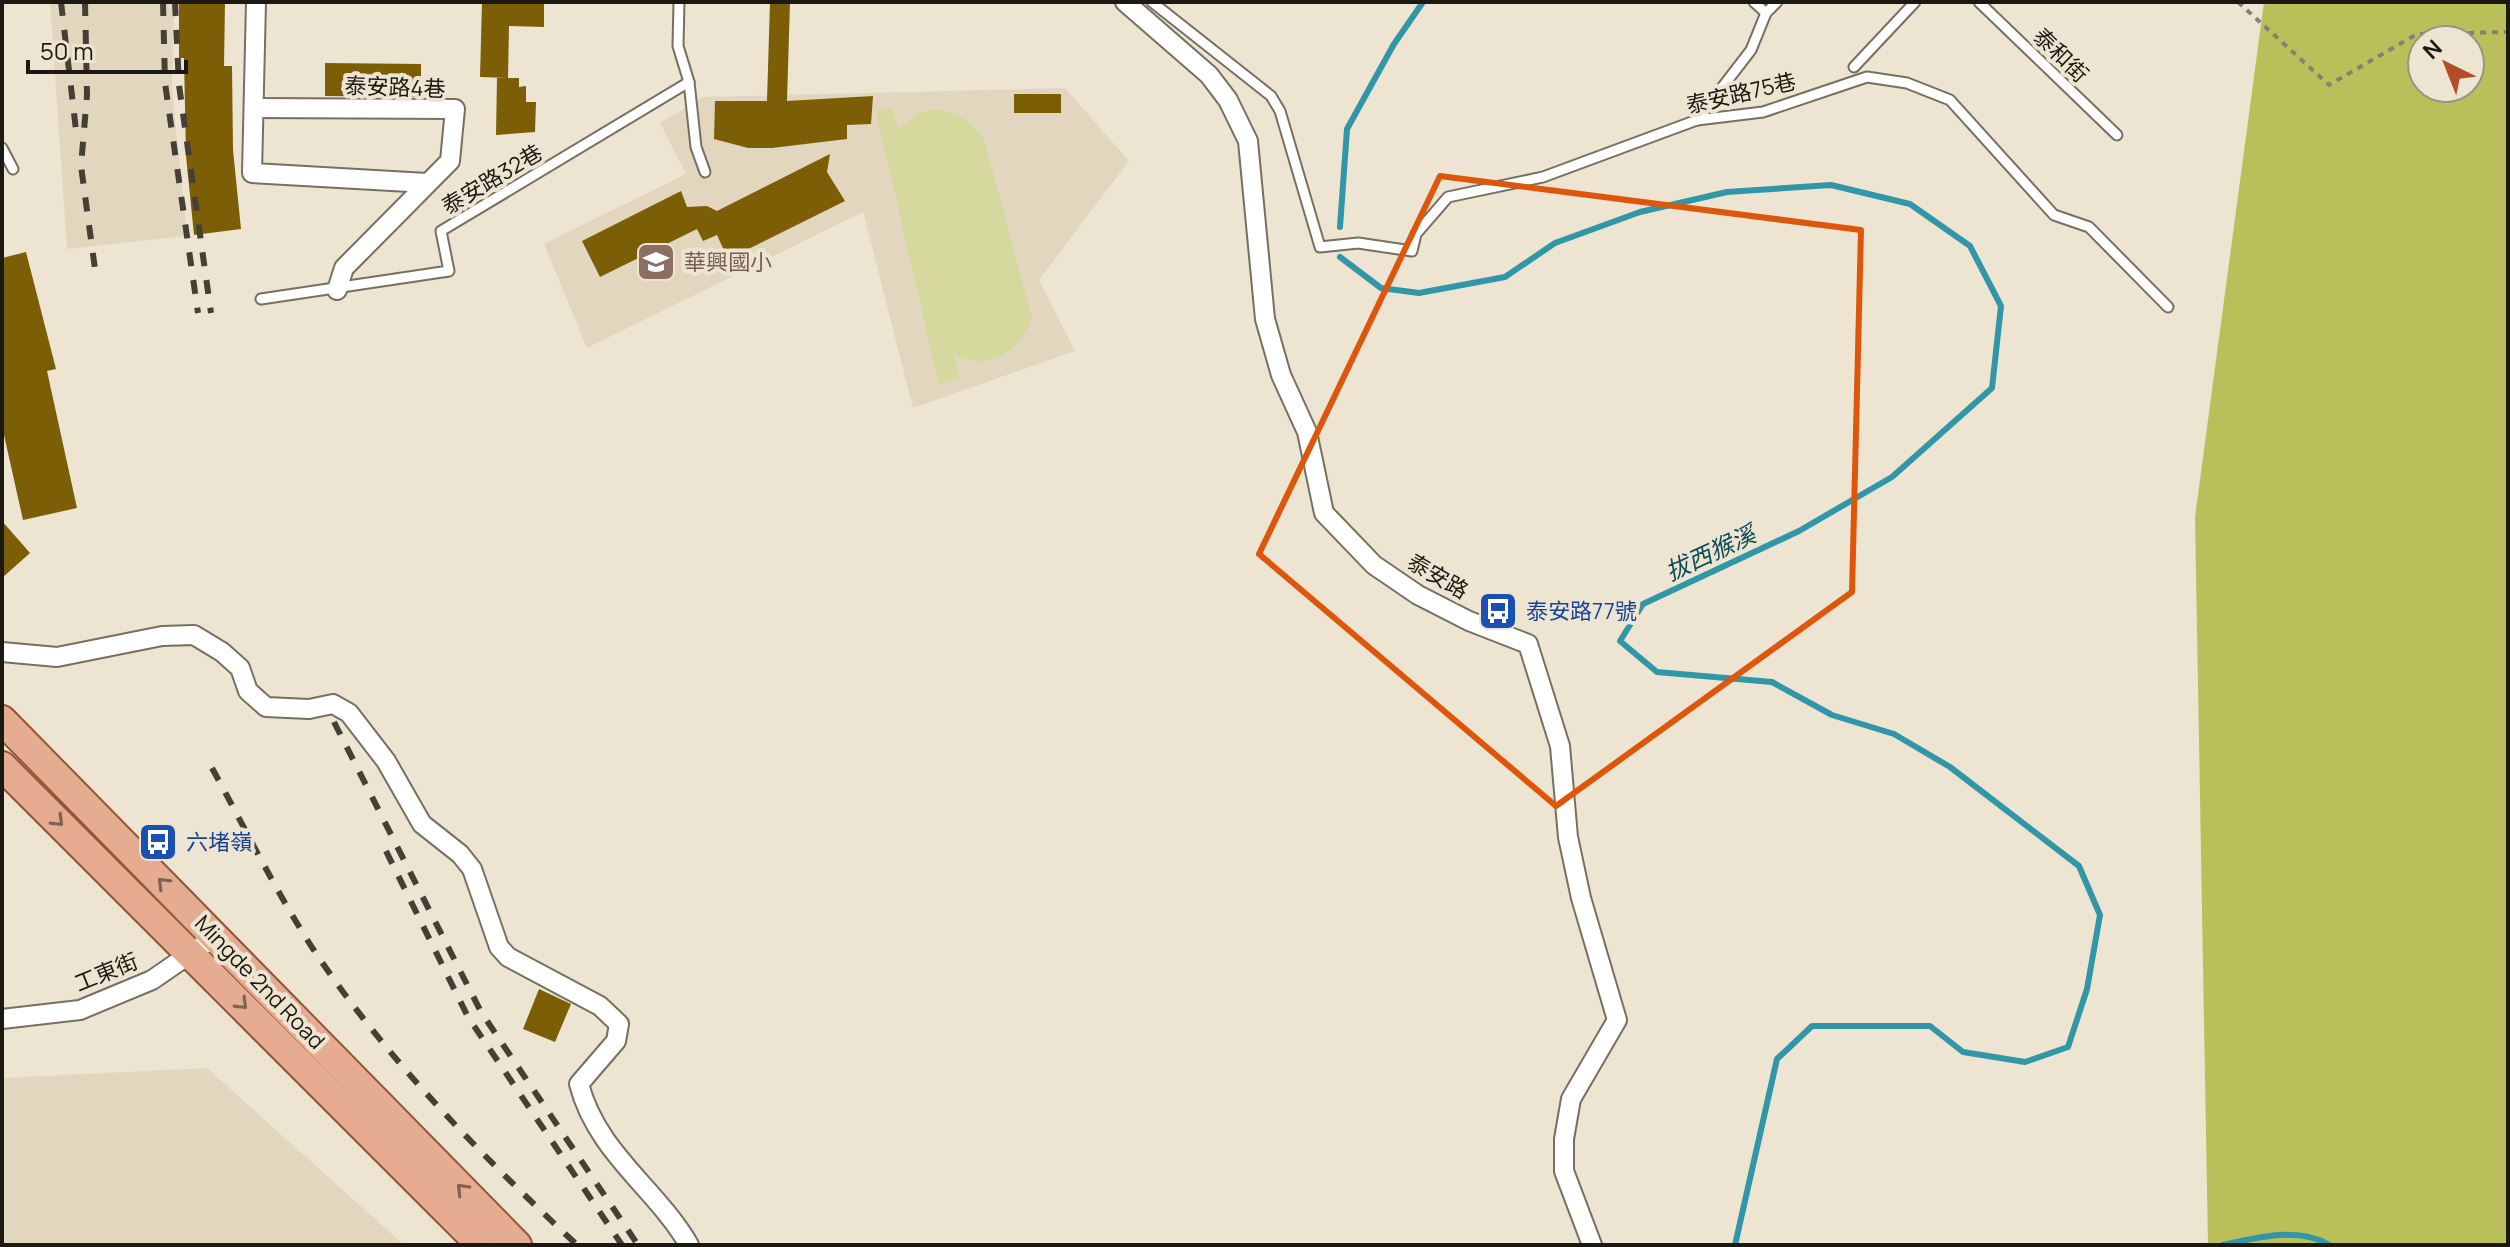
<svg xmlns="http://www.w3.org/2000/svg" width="2510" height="1247" font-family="Manrope,'Noto Sans TC',sans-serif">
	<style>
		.built { fill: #e2d7be }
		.green { fill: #d5d99e }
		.forest { fill: #bbbf5a; fill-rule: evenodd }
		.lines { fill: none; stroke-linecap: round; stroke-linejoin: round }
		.stream { stroke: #3096a8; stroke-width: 6 }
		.building { fill: #7b5e05 }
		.lane-casing { stroke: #777060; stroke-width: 13 }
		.street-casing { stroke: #777060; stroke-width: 22 }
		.primary-casing { stroke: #945535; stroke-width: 32 }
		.path { stroke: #868174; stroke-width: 4; stroke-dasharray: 6 6; stroke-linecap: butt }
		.lane { stroke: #fff; stroke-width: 9 }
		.street { stroke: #fff; stroke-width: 18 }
		.primary { stroke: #e5ac91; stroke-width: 28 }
		.rail { stroke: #444036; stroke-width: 6; stroke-dasharray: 14 14; stroke-linecap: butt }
		.oneway { stroke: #806252 }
		.marked { fill: none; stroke: #de560c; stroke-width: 6; stroke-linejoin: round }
		.labels { text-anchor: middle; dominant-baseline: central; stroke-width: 8; stroke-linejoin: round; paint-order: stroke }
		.street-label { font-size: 22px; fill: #1c1912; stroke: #ede5d2 }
		.education-label { font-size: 22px; fill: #785e54; stroke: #ede5d2; text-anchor: start }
		.transit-label { font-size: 22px; fill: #164399; stroke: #ede5d2; text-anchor: start }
		.water-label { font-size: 24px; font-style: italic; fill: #0a4956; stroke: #ede5d2 }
	</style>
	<rect width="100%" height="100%" fill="#ede5d2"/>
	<!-- built -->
	<g class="built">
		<polygon points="50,2 174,2 172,90 187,236 67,249"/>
		<polygon points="1065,88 1129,161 1039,280 1075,351 913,408 863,212 587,348 544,244 686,174 660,123 703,97"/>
		<polygon points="207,1068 404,1245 2,1245 2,1078"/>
	</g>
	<!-- green -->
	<path class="green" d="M 892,107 L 899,130 C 926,96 965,108 985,142 L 1032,318 C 1020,352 988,372 954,355 L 960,378 L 939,385 L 876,112 Z"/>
	<!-- forest -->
	<path class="forest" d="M 2264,2 L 2508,2 L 2508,1245 L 2208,1245 L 2195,517 ZM 2422,40 L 2470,40 L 2470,88 L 2422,88 Z"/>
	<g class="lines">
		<!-- stream -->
		<g class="stream">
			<polyline points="1340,227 1347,129 1394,44 1423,2"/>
			<polyline points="1340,257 1381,288 1419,293 1505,277 1555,243 1640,212 1727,192 1831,185 1910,204 1970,246 2001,306 1992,388 1892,477 1799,531 1643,604 1620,641 1657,672 1772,682 1832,715 1894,734 1950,767 2079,866 2100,915 2087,989 2068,1047 2025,1062 1963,1052 1930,1026 1812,1026 1777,1059 1735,1245"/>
			<path d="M 2223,1245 C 2254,1238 2299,1226 2329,1245"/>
		</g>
	</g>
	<!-- building -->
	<g class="building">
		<polygon points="179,2 225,2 224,66 232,66 233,150 241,229 194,235 186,156 184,58 179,58"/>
		<polygon points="482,2 544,2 544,27 509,26 508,78 480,77"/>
		<polygon points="770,2 790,2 787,101 873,96 871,124 847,125 847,139 772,148 748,148 714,139 715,101 767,101"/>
		<polygon points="325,63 421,64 421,97 325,96"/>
		<polygon points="497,78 519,78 519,87 526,86 526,102 536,102 535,132 496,135"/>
		<rect x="1014" y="94" width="47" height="19"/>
		<polygon points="830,154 827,172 845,201 728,259 717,235 703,241 697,229 600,277 582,241 681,191 687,207 707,206 717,211"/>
		<polygon points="26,252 56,369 47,371 77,508 23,520 2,426 2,258"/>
		<polygon points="2,521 30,553 2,578"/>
		<polygon points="539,989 571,1004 555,1042 523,1029"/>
	</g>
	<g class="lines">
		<defs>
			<g id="lane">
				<polyline points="1152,2 1271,96 1280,111 1320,247 1358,243 1412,251 1416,234 1448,197 1543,177 1697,120 1763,112 1867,77 1907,83 1950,100 2054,215 2089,227 2168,307"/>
				<polyline points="1754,2 1766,13"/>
				<polyline points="1979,2 2117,135"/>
				<polyline points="1854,67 1915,2"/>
				<polyline points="689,82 696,147 705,172"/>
				<polyline points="1697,120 1751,50 1766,13 1777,2"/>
				<polyline points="2,148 13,169"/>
				<polyline points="261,299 449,271 441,231 689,82 678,46 679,2"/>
			</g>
			<g id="street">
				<polyline points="256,2 252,173 427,183"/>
				<polyline points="1125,2 1209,75 1228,100 1248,141 1265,319 1281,375 1307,432 1324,513 1374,565 1418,595 1469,621 1528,644 1560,746 1568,837 1581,898 1617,1020 1571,1099 1564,1139 1564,1171 1592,1245"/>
				<polyline points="254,108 455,109 450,161 344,268 337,290"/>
				<path d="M 2,652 L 57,657 L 162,636 L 194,635 L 222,652 L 240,668 L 248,691 L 266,707 L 309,709 L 333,704 L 349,713 L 386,761 L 422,824 L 460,854 L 472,869 L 499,947 L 508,957 L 600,1006 L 619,1024 L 616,1041 L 579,1084 C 597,1153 656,1188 689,1245"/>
				<polyline points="2,1019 80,1010 152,980 216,936"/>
			</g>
			<g id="primary">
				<polyline points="2,720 517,1245"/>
				<polyline points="2,766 481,1245"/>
			</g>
		</defs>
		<!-- lane casing -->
		<use href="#lane" class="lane-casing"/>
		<!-- street casing -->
		<use href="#street" class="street-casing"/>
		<!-- primary casing -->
		<use href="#primary" class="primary-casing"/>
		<!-- path -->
		<polyline class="path" points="2238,2 2329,85 2417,34 2508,32"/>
		<!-- lane -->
		<use href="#lane" class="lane"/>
		<!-- street -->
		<use href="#street" class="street"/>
		<!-- primary -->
		<use href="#primary" class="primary"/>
		<!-- rail -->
		<g class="rail">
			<polyline points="61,2 76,130"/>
			<polyline points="85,2 87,95 81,166 95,269"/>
			<polyline points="163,2 165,83 198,313"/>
			<polyline points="175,2 179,85 211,313"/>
			<polyline points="334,722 481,1012 638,1245"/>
			<path d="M 212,768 C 246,830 278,896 317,955 C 390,1063 482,1156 577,1245"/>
			<polyline points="386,851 468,1017 622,1245"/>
		</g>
	</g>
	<!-- one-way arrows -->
	<defs><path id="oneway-chevron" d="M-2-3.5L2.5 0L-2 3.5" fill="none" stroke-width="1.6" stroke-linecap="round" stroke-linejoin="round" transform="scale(2)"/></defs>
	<g class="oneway">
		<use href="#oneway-chevron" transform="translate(58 821) rotate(45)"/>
		<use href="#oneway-chevron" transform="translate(163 883) rotate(-135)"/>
		<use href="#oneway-chevron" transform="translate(242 1004) rotate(45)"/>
		<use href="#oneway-chevron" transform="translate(462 1189) rotate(-134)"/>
	</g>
	<!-- marked area -->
	<path class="marked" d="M 1440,176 L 1861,230 L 1852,592 L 1556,806 L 1259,554 Z"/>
	<!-- icons -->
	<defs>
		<symbol id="school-square" viewBox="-11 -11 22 22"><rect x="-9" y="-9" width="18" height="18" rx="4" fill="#8d6e63" stroke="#ede5d2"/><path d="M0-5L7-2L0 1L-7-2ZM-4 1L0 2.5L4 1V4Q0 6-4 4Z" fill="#fff"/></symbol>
		<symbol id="bus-square" viewBox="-11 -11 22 22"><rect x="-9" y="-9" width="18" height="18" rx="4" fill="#1a4fb4" stroke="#ede5d2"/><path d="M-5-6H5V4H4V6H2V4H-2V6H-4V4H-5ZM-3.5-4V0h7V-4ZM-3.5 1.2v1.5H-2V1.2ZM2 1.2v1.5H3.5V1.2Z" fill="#fff"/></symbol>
	</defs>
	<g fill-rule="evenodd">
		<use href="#school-square" x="634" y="240" width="44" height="44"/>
		<use href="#bus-square" x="1476" y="589" width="44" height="44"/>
		<use href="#bus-square" x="136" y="820" width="44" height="44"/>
	</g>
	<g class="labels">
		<!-- street labels -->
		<g class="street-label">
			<text transform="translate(2061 55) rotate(44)">泰和街</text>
			<text transform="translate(395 87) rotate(2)">泰安路4巷</text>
			<text transform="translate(1741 93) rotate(-13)">泰安路75巷</text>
			<text transform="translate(492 179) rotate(-31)">泰安路32巷</text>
			<text transform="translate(1438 576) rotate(30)">泰安路</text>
			<text transform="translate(106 972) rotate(-22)">工東街</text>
			<text transform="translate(260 982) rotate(46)">Mingde 2nd Road</text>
		</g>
		<!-- education labels -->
		<g class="education-label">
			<text x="684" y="262">華興國小</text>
		</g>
		<!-- transit labels -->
		<g class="transit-label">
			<text x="1526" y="611">泰安路77號</text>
			<text x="186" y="842">六堵嶺</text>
		</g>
		<!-- water labels -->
		<g class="water-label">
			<text transform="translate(1710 552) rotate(-25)">拔西猴溪</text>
		</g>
	</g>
	<!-- border -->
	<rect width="2510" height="1247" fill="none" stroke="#1c1912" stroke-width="8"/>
	<!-- north arrow -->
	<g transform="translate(2446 64) rotate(317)"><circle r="38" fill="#ede5d2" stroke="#999385" stroke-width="2"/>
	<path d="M0-6L14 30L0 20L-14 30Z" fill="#b44d27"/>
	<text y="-12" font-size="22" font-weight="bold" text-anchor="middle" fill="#1c1912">N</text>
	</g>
	<!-- scale -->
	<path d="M28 60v12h158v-12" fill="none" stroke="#1c1912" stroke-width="4"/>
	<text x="40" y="60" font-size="24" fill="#1c1912" stroke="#ede5d2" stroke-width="6" paint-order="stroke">50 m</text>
</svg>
